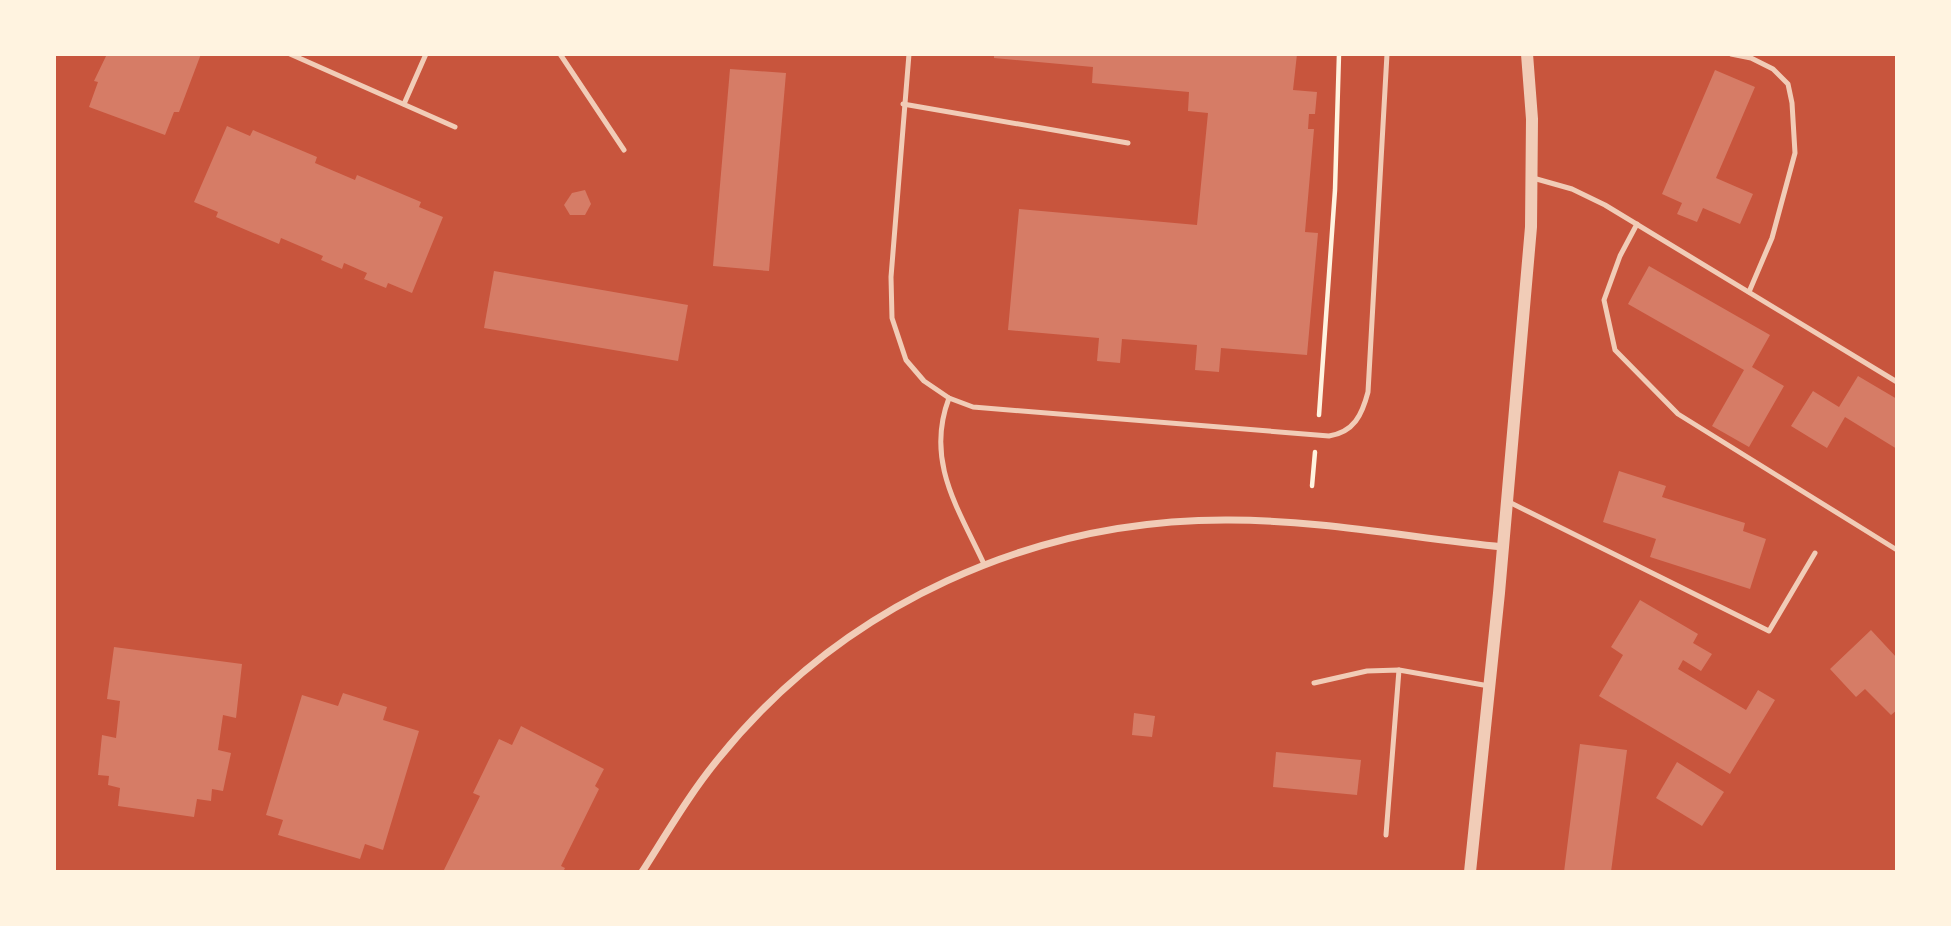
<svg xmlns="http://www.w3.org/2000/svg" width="1951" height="926" font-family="Karla,sans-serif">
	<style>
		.building { fill: #d67c66 }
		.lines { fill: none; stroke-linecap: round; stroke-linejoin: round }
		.path { stroke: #fff3e0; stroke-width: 4.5 }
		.service { stroke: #f1ccb7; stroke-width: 5 }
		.minor { stroke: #f1ccb7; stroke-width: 7 }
		.tertiary { stroke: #f1ccb7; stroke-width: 12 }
	</style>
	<rect width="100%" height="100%" fill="#c8553d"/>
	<!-- building -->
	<g class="building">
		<polygon points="107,54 201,54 179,112 174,112 165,135 89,107 98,82 94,81"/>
		<polygon points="994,54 1297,54 1293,90 1317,92 1315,114 1309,114 1308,129 1314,129 1305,232 1318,233 1307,355 1221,348 1219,372 1195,370 1197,345 1122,339 1120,363 1097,361 1099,338 1008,330 1019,209 1197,225 1208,113 1188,111 1189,92 1092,83 1093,67 994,58"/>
		<polygon points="730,69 786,73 769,271 713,266"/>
		<polygon points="1715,70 1755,87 1716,178 1753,194 1740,224 1703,208 1697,222 1677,214 1682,203 1662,194"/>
		<polygon points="227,126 250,136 253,130 317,157 315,163 355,180 357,175 421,202 419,207 443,217 412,293 388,283 386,288 364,279 367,273 344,263 342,269 321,260 323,256 281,238 279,244 216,217 218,212 194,202"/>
		<polygon points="585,190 591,204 585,215 570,215 564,205 572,193"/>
		<polygon points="1649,266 1770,335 1752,367 1784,386 1749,447 1712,426 1744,370 1628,304"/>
		<polygon points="494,271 688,305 678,361 484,328"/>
		<polygon points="1858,376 1897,399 1897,449 1845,417 1827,448 1791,426 1813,391 1839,407"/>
		<polygon points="1619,471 1666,486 1662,497 1745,523 1743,531 1766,539 1750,589 1650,557 1656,539 1603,522"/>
		<polygon points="1640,600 1698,634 1693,643 1712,654 1701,671 1683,660 1678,669 1746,710 1758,690 1775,700 1730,774 1599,696 1623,655 1611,647"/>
		<polygon points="1871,630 1897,658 1897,710 1891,715 1865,689 1856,697 1830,669"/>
		<polygon points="114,647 242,664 236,718 223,715 218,750 231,753 223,791 212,789 211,801 197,799 194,817 118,806 120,788 108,785 109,776 98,775 102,735 116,738 120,701 107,699"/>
		<polygon points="343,693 387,707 383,720 419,731 383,850 365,844 360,859 278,835 283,820 266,815 302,695 338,706"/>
		<polygon points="1134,713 1155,716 1152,737 1132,735"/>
		<polygon points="521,726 604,769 595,786 599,789 561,866 565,868 563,872 443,872 480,796 473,793 499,739 512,745"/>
		<polygon points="1580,744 1627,750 1611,872 1564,872"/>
		<polygon points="1276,752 1361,760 1357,795 1273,787"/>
		<polygon points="1677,762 1724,792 1702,826 1656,798"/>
	</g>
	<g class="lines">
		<!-- path -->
		<g class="path">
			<polyline points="1319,415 1335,190 1339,54"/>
			<polyline points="1312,486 1315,452"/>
		</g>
		<!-- service -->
		<g class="service">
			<polyline points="290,54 455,127"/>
			<polyline points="560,54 624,150"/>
			<path d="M 909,54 L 891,277 L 892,318 L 906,360 L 924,381 L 949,398 L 973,407 L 1329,436 C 1354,432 1362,415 1368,392 L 1387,54"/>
			<polyline points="1731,54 1751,58 1773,69 1788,84 1792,103 1795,153 1772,238 1749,292"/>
			<polyline points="404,104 426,54"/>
			<polyline points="903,104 1128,143"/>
			<polyline points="1533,178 1572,189 1605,205 1897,382"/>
			<polyline points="1637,224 1620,256 1604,300 1615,350 1678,414 1897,550"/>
			<path d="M 949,398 C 925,461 958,508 984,564"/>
			<polyline points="1507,501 1769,631 1815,553"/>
			<polyline points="1314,683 1367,671 1399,670 1489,686"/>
			<polyline points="1386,835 1399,670"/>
		</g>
		<!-- minor -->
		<path class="minor" d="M 642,872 C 667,833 690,793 719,758 C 844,604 1032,519 1229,520 C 1320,520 1412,538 1503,547"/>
		<!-- tertiary -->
		<polyline class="tertiary" points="1470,872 1499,593 1531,227 1532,119 1527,54"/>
	</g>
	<!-- border -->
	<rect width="1951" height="926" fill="none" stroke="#fff3e0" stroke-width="112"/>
</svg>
